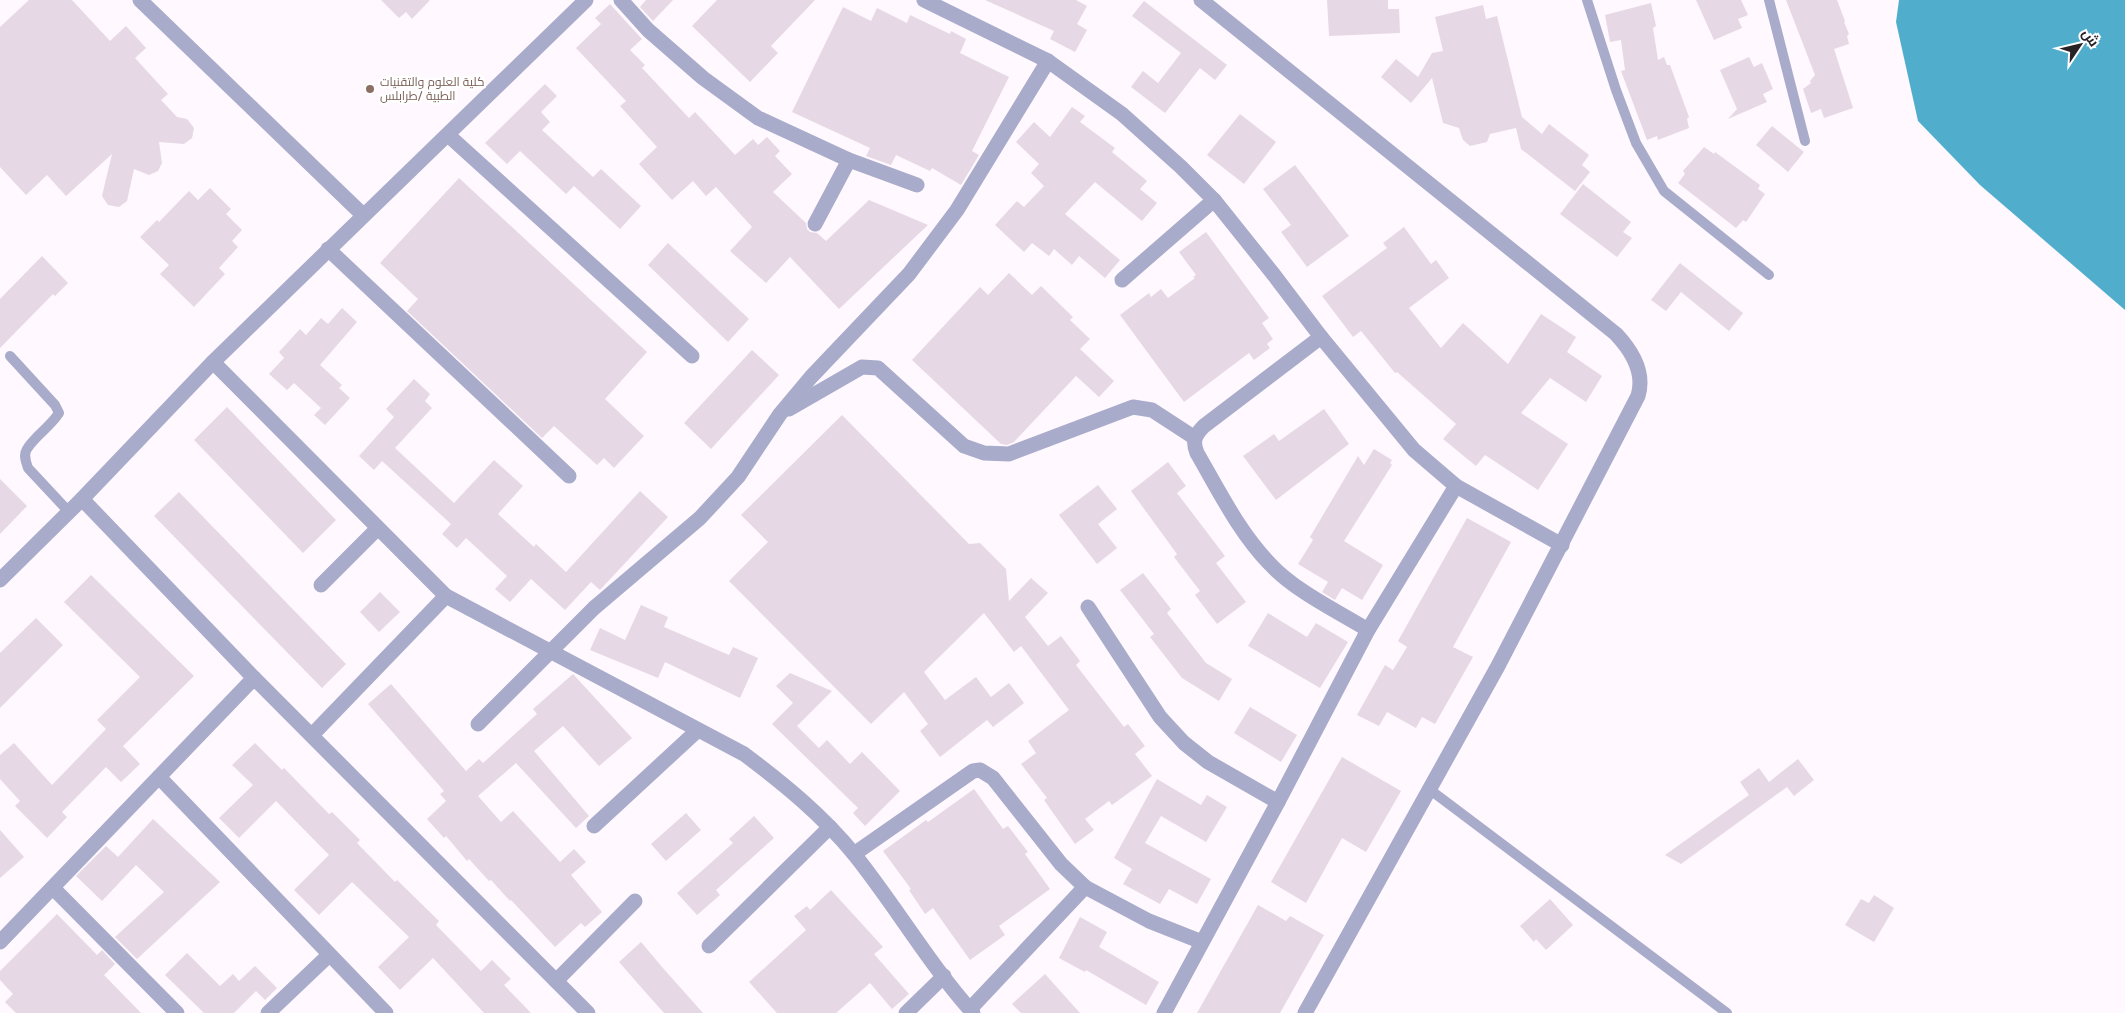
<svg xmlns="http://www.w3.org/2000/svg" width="2125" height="1013" font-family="'Varela Round',Cairo,sans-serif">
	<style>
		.water { fill: #50aecc }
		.building { fill: #e7d8e6 }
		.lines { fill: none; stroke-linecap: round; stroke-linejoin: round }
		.service { stroke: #a8abca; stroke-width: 10 }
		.minor { stroke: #a8abca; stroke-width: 15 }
		.tertiary { stroke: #a8abca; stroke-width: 15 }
		.education-dot { fill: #8d6e63; stroke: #fff; stroke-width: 2 }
		.labels { text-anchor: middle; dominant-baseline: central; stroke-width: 5; stroke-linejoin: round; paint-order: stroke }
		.education-label { font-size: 12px; fill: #785e54; stroke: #fff; text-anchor: start }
	</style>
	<rect width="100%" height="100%" fill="#fff8fe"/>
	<!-- water -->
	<polygon class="water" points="1899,0 2125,0 2125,310 1980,185 1918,121 1896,22"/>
	<!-- building -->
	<g class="building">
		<polygon points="29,0 72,0 110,41 126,26 146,48 135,58 168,94 161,100 177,117 187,119 194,128 192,138 184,144 159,142 162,163 158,171 149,175 134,169 127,201 119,207 108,205 102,196 112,154 66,196 47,175 26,195 0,167 0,27"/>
		<polygon points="381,0 430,0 412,19 406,12 399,18"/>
		<polygon points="646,0 673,0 653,21 640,7"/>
		<polygon points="717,0 815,0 771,46 778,53 750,82 692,26"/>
		<polygon points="985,0 1076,0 1087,6 1077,24 1087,30 1075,52 1050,39 1054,31"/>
		<polygon points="1327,0 1388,0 1388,9 1399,9 1400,33 1329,36"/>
		<polygon points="1696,0 1741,0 1748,15 1738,19 1742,28 1714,40"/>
		<polygon points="1786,0 1837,0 1845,21 1844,22 1849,34 1847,36 1849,44 1834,49 1853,108 1824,118 1821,109 1811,113 1803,89 1811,83 1810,81 1815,75"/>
		<polygon points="1144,1 1227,65 1215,80 1200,68 1165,113 1131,87 1143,71 1158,83 1181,53 1132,16"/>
		<polygon points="1651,3 1656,26 1653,28 1658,60 1664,57 1667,65 1670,65 1689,117 1687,119 1689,128 1658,140 1657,136 1647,140 1621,71 1625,70 1621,40 1610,42 1605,15"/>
		<polygon points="610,4 642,39 630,50 645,65 642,68 689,118 695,112 735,155 753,139 758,145 767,137 780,151 775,156 792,174 773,192 806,223 807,229 810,232 817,233 826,241 869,200 928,225 839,309 790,257 766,283 730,251 752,227 716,187 706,196 693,181 672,200 639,164 657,147 620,106 626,101 576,48 601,24 595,18"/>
		<polygon points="1483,5 1486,19 1497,16 1522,117 1542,134 1549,124 1589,155 1582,165 1590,172 1575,191 1521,149 1516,128 1490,134 1487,142 1470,146 1463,140 1459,128 1443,123 1432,78 1411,103 1381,77 1396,59 1418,77 1432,53 1443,51 1435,17"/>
		<polygon points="843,7 871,21 877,8 907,23 910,15 950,34 951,31 966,39 960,53 1009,77 972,151 979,155 961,185 932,168 930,171 896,155 891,165 866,156 870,148 792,112"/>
		<polygon points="1749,57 1754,67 1762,63 1773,89 1763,94 1767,102 1728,119 1737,109 1720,70"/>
		<polygon points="545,84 557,96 541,112 550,122 542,130 593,177 601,169 641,206 620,229 574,186 566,194 520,151 507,164 485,143"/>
		<polygon points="1072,107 1085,116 1080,122 1115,148 1112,152 1147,181 1140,189 1157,203 1142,221 1095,182 1065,214 1120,260 1105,278 1079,256 1072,265 1054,249 1049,256 1032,243 1024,252 995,225 1017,201 1024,207 1044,186 1031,173 1039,164 1016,142 1034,122 1050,137"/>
		<polygon points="1240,114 1276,142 1244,184 1207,155"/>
		<polygon points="1772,126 1804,152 1788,172 1756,145"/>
		<polygon points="1704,147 1714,154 1715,152 1760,185 1758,189 1765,194 1746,222 1743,220 1736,228 1678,183 1685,174 1683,171"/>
		<polygon points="1295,165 1349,236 1307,267 1281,232 1291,225 1263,189"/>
		<polygon points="459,178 647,352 605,399 644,436 614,468 604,458 597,465 554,426 542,438 407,311 418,299 380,263"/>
		<polygon points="1583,184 1631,222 1623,232 1632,238 1617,257 1560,214"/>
		<polygon points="210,188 231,209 226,214 242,230 232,241 238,247 219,268 225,274 194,307 160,274 169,265 140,237 157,220 159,222 189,191 198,200"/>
		<polygon points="1404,227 1431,264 1436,260 1449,278 1409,308 1441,348 1463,323 1508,364 1541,314 1576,337 1567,352 1602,376 1586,402 1550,378 1521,413 1568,444 1538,490 1485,455 1476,466 1443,439 1456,424 1397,372 1395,373 1361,331 1353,337 1322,296 1387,248 1383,243"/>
		<polygon points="1206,232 1269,318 1262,323 1273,339 1267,344 1270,348 1254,360 1249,353 1184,402 1120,315 1149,293 1151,297 1161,289 1168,298 1195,278 1193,277 1196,275 1179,252"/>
		<polygon points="668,243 749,319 728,342 648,265"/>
		<polygon points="42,256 68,283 55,296 53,294 0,348 0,299"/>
		<polygon points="1680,263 1743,313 1729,331 1681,292 1666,311 1651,300"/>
		<polygon points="1009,273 1032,295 1041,286 1073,317 1070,320 1090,339 1080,349 1114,381 1099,397 1076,376 1014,442 1007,445 1001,444 912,360 980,287 988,295"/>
		<polygon points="342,308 357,322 320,365 342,385 339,388 350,398 325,425 314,415 321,408 294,383 287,390 269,374 284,358 279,352 300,329 306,335 321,318 328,324"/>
		<polygon points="752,350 779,375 711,449 684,423"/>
		<polygon points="414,379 430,394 425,401 432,408 395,448 454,503 494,460 523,486 498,514 534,547 536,544 566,572 640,491 668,517 600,590 591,582 565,610 531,579 510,602 495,589 507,576 466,538 457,548 442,534 451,524 382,461 374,470 359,456 394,417 386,409"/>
		<polygon points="227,407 336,520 303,553 194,440"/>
		<polygon points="1324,409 1349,444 1276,500 1243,456 1274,434 1279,441"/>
		<polygon points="842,415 969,544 980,543 1006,569 1009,601 1031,578 1048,593 1025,617 1048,646 1061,636 1080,661 1076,665 1124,727 1128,724 1145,746 1135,754 1152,776 1112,805 1109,801 1085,819 1094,830 1075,844 1044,800 1047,798 1021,764 1036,753 1028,741 1069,710 1021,646 1014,652 984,613 924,672 945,700 976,677 991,697 1009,683 1024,703 993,727 987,720 940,757 920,731 928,724 904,692 871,724 729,581 768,542 741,515"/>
		<polygon points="1374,449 1392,460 1390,463 1392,465 1344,541 1383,565 1362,600 1342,588 1335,600 1322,592 1328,582 1298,564 1313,540 1310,537 1358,456 1364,465"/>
		<polygon points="1168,462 1186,486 1177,493 1225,556 1216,563 1246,602 1217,624 1195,595 1200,591 1174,557 1177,554 1131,491"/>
		<polygon points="0,479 27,506 0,534"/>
		<polygon points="1098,485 1117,509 1098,524 1117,548 1097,564 1059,515"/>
		<polygon points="179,492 346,664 322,688 154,516"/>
		<polygon points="1467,518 1511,542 1453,647 1473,657 1435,724 1422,717 1416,728 1387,712 1379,726 1357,715 1385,665 1393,670 1407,647 1398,641"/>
		<polygon points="1143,573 1171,609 1167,613 1206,663 1232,679 1219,701 1182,678 1150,637 1154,634 1120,590"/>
		<polygon points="91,575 194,676 123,746 140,764 121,782 106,767 62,812 67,817 47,838 15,806 20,801 0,779 0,755 14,743 52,785 106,729 97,720 140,677 64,602"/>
		<polygon points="380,592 400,612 379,632 360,612"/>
		<polygon points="641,605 668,617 664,627 729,655 733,647 758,658 740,698 665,662 658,678 590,650 600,628 625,640"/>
		<polygon points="1268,613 1307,637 1316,623 1348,642 1320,688 1248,646"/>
		<polygon points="36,618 63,645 0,708 0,653"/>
		<polygon points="790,673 832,691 797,726 819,748 827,740 850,764 862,752 900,791 865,826 853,813 858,808 772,724 793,703 776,686"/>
		<polygon points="573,674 632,738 599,766 563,726 534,751 589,816 576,828 516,763 478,796 501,822 513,811 560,862 574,849 586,862 571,875 602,912 585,927 581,923 555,947 511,900 510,901 491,880 489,881 469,859 467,861 446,836 444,838 427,819 446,801 440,794 444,791 368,704 391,684 466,771 479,759 483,763 537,714 533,709"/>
		<polygon points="1250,707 1297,735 1281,762 1234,733"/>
		<polygon points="255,743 282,770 284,768 329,814 332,812 360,840 357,843 395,882 397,880 439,921 436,925 481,971 492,960 511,979 504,985 531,1013 484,1013 433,958 400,990 378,967 409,937 352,882 319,915 294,890 329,855 276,801 239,838 219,818 253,785 232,765"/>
		<polygon points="1342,757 1401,791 1366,852 1342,838 1306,903 1271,882"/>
		<polygon points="1798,759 1814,780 1794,796 1787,787 1681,864 1665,855 1749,795 1740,782 1759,768 1769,782"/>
		<polygon points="1157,779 1201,805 1207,795 1227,807 1206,842 1161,816 1145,843 1211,879 1197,904 1169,889 1160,904 1123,884 1132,869 1114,858"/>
		<polygon points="974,789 1003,829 1008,826 1028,852 1025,854 1050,889 999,926 1005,935 970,960 933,908 925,914 909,890 911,889 883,851 926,820 928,822"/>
		<polygon points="686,813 701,830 666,861 651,844"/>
		<polygon points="754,816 774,838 716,890 720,895 697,915 677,893 733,843 729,839"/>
		<polygon points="153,819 220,882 137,959 115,937 164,892 136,865 102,901 76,876 106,846 118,857"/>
		<polygon points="0,830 24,857 0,878"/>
		<polygon points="831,890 883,947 874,954 909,994 892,1009 870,983 836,1013 777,1013 749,982 806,930 794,916 807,906 810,910"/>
		<polygon points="1874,895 1894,908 1874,942 1845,925 1861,899 1869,903"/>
		<polygon points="1550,899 1573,925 1546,950 1536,939 1534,942 1520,926"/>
		<polygon points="1258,905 1286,921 1290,916 1324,935 1280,1013 1197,1013"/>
		<polygon points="57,914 97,955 102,950 115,964 104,975 141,1013 16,1013 5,1002 13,994 0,980 0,971"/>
		<polygon points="1080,917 1107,932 1099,947 1159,982 1146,1005 1086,970 1085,972 1059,958"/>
		<polygon points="641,942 662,967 703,1013 664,1013 640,986 619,962"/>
		<polygon points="187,953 220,986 233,974 239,981 255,966 277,988 265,1000 256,991 234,1013 204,1013 165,975"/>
		<polygon points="1045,974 1080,1013 1021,1013 1012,1004"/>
	</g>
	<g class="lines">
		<!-- service -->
		<g class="service">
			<polyline points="1587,0 1616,90 1636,143 1664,191 1769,275"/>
			<polyline points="1769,0 1805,141"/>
			<path d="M 10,356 L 55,405 L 59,413 C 50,427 35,436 27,449 C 23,455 26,462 28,468 L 69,512"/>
			<polyline points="1429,789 1727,1013"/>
		</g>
		<!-- minor -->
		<g class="minor">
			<polyline points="140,0 363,215"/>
			<polyline points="621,0 648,30 703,78 758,118 849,160 917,185"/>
			<polyline points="924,0 1048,61 1122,114 1181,167 1214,200 1274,275 1321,337 1414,450 1456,486 1562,545"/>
			<polyline points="448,135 692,356"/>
			<polyline points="815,224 849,160"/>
			<polyline points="328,249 569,476"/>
			<polyline points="1122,280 1214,200"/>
			<path d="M 1321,337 L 1204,426 C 1195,435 1192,441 1197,453 C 1219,491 1239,532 1270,564 C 1295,591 1337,611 1368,630"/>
			<path d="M 213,362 L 446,596 L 744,754 C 784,784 822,815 854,854 C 895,905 929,964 973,1013"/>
			<polyline points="789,409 862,367 878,368 964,446 984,453 1009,454 1133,407 1152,410 1195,438"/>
			<polyline points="82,499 254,678 588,1013"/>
			<polyline points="0,580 82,499 213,362 586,0"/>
			<polyline points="321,585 377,529"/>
			<polyline points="1088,607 1160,717 1184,743 1208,762 1278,802"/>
			<polyline points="478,724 594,608 700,518 738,477 780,414 811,377 909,274 957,210 1048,61"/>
			<polyline points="312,735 446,596"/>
			<polyline points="159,777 386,1013"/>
			<polyline points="594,826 698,730"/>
			<polyline points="854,854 973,771 980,770 993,778 1061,864 1085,887 1149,921 1202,942"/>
			<polyline points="53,888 177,1013"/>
			<polyline points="0,942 254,678"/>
			<polyline points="709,946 830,827"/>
			<polyline points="556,981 635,901"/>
			<polyline points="970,1009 1085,887"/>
			<polyline points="268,1013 329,955"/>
			<polyline points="906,1013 944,976"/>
			<polyline points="1164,1013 1278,802 1368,630 1456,486"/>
		</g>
		<!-- tertiary -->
		<path class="tertiary" d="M 1201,0 L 1616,334 C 1632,351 1645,373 1638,396 L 1498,666 L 1305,1013"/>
	</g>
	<!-- markers -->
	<circle class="education-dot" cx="370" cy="89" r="5"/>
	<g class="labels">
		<!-- education labels -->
		<g class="education-label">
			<text x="380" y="82">كلية العلوم والتقنيات<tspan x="380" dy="14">الطبية /طرابلس</tspan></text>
		</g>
	</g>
	<!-- north arrow -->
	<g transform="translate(2080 45) rotate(55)" stroke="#ffffff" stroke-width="4" paint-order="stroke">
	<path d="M0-4L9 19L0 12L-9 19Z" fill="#282227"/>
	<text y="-8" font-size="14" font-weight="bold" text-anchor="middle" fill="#282227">ش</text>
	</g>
</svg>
